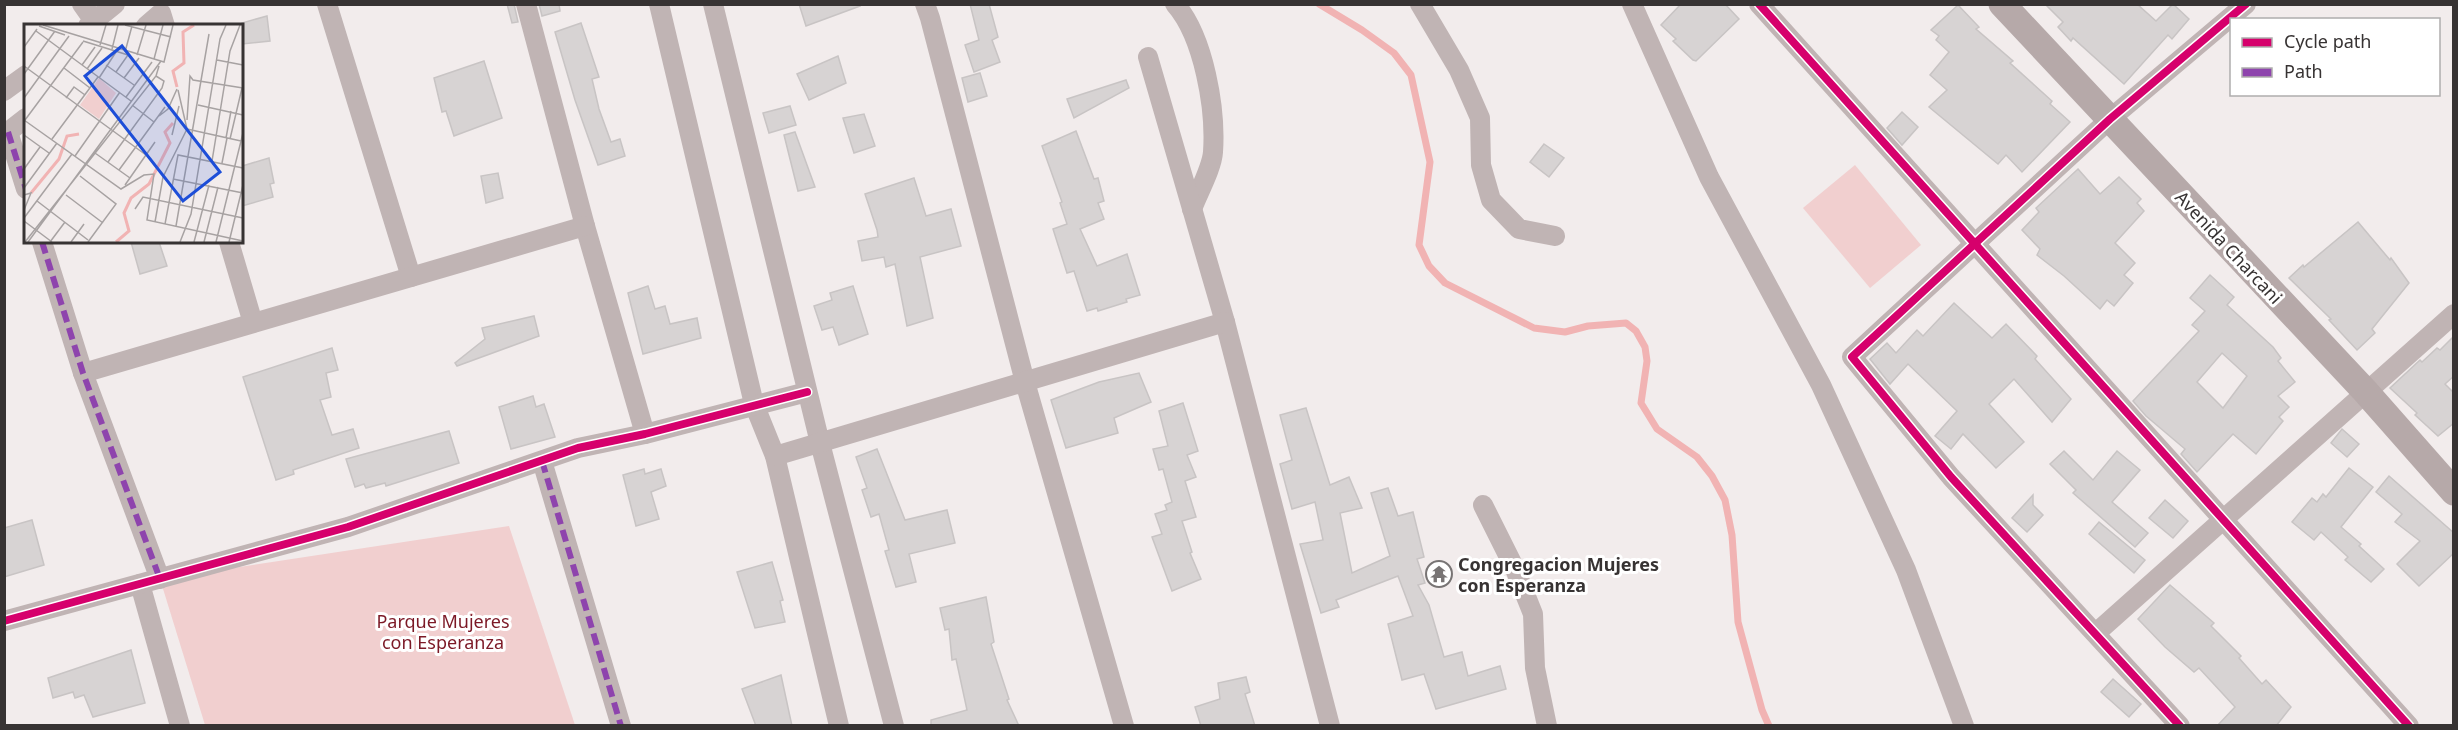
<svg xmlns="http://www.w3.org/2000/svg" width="2458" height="730" font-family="'Noto Sans',sans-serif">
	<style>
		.green { fill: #f1cfcf }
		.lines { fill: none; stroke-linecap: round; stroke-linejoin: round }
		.stream { stroke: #f1b3b3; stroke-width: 7 }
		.building { fill: #d7d3d3; stroke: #c8c4c4; stroke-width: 1.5; fill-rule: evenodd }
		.minor { stroke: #c0b4b4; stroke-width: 20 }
		.secondary { stroke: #b6a9a9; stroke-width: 27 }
		.quiet { stroke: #8e44ad; stroke-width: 6; stroke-dasharray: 12 6; stroke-linecap: butt }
		.cycleway-casing { stroke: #fff; stroke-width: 11 }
		.cycleway { stroke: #d6006c; stroke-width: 8 }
		.labels { text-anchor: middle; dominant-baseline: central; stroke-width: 6; stroke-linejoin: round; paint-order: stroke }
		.street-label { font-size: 18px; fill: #373333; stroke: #fff }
		.poi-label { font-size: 18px; font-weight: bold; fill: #373333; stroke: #fff; text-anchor: start }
		.park-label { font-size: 18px; fill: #7c1926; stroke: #fff }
		.inset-river { fill: none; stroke: #f1b3b3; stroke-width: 3 }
		.inset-road { fill: none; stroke: #a7a2a2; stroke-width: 1.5 }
		.view { fill: #1d4ed8; fill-opacity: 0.15; stroke: #1d4ed8; stroke-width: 3 }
		.inset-edge { fill: none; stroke: #373333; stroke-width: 3 }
	</style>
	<rect width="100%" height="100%" fill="#f2ecec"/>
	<!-- green -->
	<g class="green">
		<polygon points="1855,165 1921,245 1870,288 1803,208"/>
		<polygon points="509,526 575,725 205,725 160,579"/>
	</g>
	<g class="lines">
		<!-- stream -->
		<polyline class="stream" points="1319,4 1362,30 1394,53 1411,75 1430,162 1419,245 1429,266 1445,283 1534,328 1565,332 1588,326 1626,323 1636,331 1645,347 1647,361 1641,403 1657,429 1697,457 1712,476 1725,500 1732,535 1738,622 1762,710 1769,726"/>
	</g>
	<!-- building -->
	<g class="building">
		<polygon points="507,4 514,4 518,22 512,23"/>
		<polygon points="539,4 559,4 560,11 542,16"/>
		<polygon points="799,4 859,4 860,6 806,26"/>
		<polygon points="970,4 989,4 998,37 992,40 1000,62 974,72 965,45 979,40"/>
		<polygon points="1681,4 1725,4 1739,19 1696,61 1693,60 1673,41 1676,39 1661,25"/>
		<polygon points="2045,4 2137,4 2156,21 2173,4 2189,19 2172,39 2168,35 2124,84 2073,38 2071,41 2058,27 2063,22"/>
		<polygon points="1958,5 1979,27 1976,29 2013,61 2010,63 2052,101 2050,104 2070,122 2022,172 2006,155 1998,164 1929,107 1947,90 1930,75 1949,52 1936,40 1939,36 1931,30"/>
		<polygon points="267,16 270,41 242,44 242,23"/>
		<polygon points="581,23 599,77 592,79 599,109 611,142 620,139 625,156 598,165 575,100 555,32"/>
		<polygon points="838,56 846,83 809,100 797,74"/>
		<polygon points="484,61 502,118 454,136 446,111 442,112 434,78"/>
		<polygon points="980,73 987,96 968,102 962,78"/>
		<polygon points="1126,80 1129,88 1074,118 1067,99"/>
		<polygon points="790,106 796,125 769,133 763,113"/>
		<polygon points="1902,112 1918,127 1902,145 1887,128"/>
		<polygon points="864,114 875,146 854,153 843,118"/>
		<polygon points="1076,131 1094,179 1098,178 1104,201 1098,203 1104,219 1080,229 1097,266 1127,254 1140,295 1126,299 1127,302 1098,311 1097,308 1087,311 1074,271 1067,273 1053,229 1067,224 1060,203 1062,202 1042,146"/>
		<polygon points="795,132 815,187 798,191 784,135"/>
		<polygon points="1544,144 1564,158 1549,177 1530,162"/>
		<polygon points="269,158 274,183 270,184 273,197 242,206 242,166"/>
		<polygon points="2078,169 2100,194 2119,177 2141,199 2137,203 2144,211 2115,243 2135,263 2124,275 2133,283 2114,306 2107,300 2100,309 2064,276 2037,255 2040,249 2022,230 2039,212 2036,208"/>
		<polygon points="498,173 503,198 486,203 481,176"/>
		<polygon points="914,178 926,216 951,209 961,246 920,257 933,318 907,326 895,264 886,267 884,257 862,261 858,241 878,237 877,230 865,194"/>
		<polygon points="2358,222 2390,260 2391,258 2409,283 2372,329 2375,333 2357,350 2329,320 2331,319 2289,278 2303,265 2304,267"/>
		<polygon points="131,242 159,242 167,266 140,274"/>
		<path d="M 2210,275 L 2234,297 L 2227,305 L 2273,347 L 2281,358 L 2278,361 L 2295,382 L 2278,396 L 2289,407 L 2279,417 L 2283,421 L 2256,454 L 2233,434 L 2197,472 L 2181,454 L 2185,449 L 2146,416 L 2133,401 L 2199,331 L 2192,325 L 2205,311 L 2190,298 ZM 2222,353 L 2247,376 L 2223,408 L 2197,382 Z"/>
		<polygon points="648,286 655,309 665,306 670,324 697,318 701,338 643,354 628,293"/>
		<polygon points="853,286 868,334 839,345 833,327 822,330 814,306 832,300 830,293"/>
		<polygon points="1954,303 1992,338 2006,324 2037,356 2035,359 2071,399 2052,422 2014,379 1989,404 2024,442 1996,468 1963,434 1951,449 1935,436 1957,411 1908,364 1890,384 1870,359 1887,343 1896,353 1917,330 1923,336"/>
		<polygon points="534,316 539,336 457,366 455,363 485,339 482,328"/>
		<polygon points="2454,336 2454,376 2445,384 2454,393 2454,423 2438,436 2415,415 2417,413 2390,388 2420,360 2422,362 2437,348 2440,350"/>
		<polygon points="332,348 338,370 326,373 331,397 320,400 332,435 353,429 359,448 293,470 294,474 276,480 243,377"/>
		<polygon points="1139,373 1151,402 1114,418 1118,433 1066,448 1051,400 1099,382"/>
		<polygon points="533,396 536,407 544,404 555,437 511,449 499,407"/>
		<polygon points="1183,403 1198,451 1187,455 1196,477 1185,481 1196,517 1182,521 1192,552 1190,553 1201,579 1172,591 1152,537 1162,534 1155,514 1167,510 1165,505 1172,502 1163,469 1159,470 1153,449 1168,446 1159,411"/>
		<polygon points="1306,408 1330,485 1349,477 1362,508 1340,513 1352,573 1390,556 1371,493 1388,488 1398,516 1413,512 1424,557 1417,559 1425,583 1418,585 1429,605 1444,657 1462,652 1468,676 1500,666 1506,689 1436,709 1424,674 1402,680 1388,624 1413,616 1398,576 1336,600 1339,607 1321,613 1300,544 1323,540 1315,502 1292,509 1280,464 1292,460 1280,415"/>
		<polygon points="2342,429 2359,444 2347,457 2331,443"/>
		<polygon points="449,431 459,463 386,486 385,483 366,488 364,484 355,487 346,459"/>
		<polygon points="877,449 905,520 947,510 955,543 909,554 916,582 896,587 885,551 889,550 879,514 871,517 862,490 867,488 856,457"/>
		<polygon points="2064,451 2093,480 2117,451 2140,470 2112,502 2148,533 2135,547 2073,493 2076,490 2050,464"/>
		<polygon points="2349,468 2373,487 2341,527 2361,544 2359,546 2384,569 2371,582 2345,560 2348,557 2321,532 2314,540 2292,522 2312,498 2317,502 2323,494 2326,497"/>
		<polygon points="644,469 645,474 661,469 666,486 651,492 659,519 636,526 623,475"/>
		<polygon points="2389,476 2454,533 2454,553 2419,586 2397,564 2420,541 2395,522 2402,514 2376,492"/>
		<polygon points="2033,495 2033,505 2043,515 2027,532 2012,518"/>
		<polygon points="2165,500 2188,521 2173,538 2149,518"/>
		<polygon points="32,520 44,565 4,577 4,528"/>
		<polygon points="2099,522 2145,560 2134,573 2089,534"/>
		<polygon points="772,562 783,600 780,601 785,622 755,628 737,572"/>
		<polygon points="2170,585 2214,623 2211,626 2241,656 2239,658 2262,684 2266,680 2291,707 2276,726 2217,726 2235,707 2199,668 2194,672 2165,647 2138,619"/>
		<polygon points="986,597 994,642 991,644 1009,699 1007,700 1019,726 931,726 931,720 967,710 956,659 952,660 949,629 945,630 940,608"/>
		<polygon points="131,650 145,703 93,717 84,695 75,698 73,692 53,698 48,678"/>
		<polygon points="781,675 792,726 756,726 742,689"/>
		<polygon points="1246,677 1250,692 1245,694 1255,726 1201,726 1195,707 1220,699 1218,683"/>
		<polygon points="2113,679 2141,704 2129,717 2101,692"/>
	</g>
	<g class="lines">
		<!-- minor -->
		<g class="minor">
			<polyline points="82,4 94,21"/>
			<polyline points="327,4 411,277"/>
			<polyline points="526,4 585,226 645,434"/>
			<polyline points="659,4 754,404 775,456 839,726"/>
			<polyline points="713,4 820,443 894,726"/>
			<polyline points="925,4 930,18 1025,382 1124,726"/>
			<path d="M 1175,4 C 1204,37 1216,109 1213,152 C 1212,168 1198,193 1192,209"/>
			<polyline points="1420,4 1459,70 1480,118 1481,165 1491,200 1519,229 1555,236"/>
			<polyline points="1632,4 1709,177 1821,385 1906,570 1964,726"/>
			<polyline points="1759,4 2409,726"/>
			<polyline points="88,26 115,4"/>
			<polyline points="146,26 161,13 165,26"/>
			<polyline points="1148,57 1225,322 1330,726"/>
			<polyline points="4,91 26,75"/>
			<polyline points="8,132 26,189"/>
			<polyline points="4,135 26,118"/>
			<polyline points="42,242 83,373 160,579"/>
			<polyline points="229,242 253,323"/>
			<polyline points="83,373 585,226"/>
			<polyline points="775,456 1225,322"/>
			<polyline points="542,461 621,726"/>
			<polyline points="1483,505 1515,569 1533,614 1535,668 1547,726"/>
			<polyline points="140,584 180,726"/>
			<polyline points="4,621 348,527 578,448 645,434 807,392"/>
			<polyline points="2096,633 2454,314"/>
			<polyline points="2180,726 1951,477 1852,357 2110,119 2246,4"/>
		</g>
		<!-- secondary -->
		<polyline class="secondary" points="2002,4 2365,391 2454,492"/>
		<!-- quiet -->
		<g class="quiet">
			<polyline points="8,132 26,189"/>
			<polyline points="42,242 83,373 160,579"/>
			<polyline points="542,461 621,726"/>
		</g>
		<defs>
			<g id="cycleway">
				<polyline points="1759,4 2409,726"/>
				<polyline points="4,621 348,527 578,448 645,434 807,392"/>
				<polyline points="2180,726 1951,477 1852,357 2110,119 2246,4"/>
			</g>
		</defs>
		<!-- cycleway casing -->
		<use href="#cycleway" class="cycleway-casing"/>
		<!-- cycleway -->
		<use href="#cycleway" class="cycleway"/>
	</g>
	<!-- icons -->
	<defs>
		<symbol id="temple-ring" viewBox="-11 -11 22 22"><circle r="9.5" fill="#fff" stroke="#787474" stroke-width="1.5"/><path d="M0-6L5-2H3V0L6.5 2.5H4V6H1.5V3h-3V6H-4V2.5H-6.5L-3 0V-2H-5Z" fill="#787474"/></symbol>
	</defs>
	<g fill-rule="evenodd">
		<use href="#temple-ring" x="1424" y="559" width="30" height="30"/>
	</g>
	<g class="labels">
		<!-- street labels -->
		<g class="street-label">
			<text transform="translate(2229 247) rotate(47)">Avenida Charcani</text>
		</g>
		<!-- poi labels -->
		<g class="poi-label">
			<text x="1458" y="564">Congregacion Mujeres<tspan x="1458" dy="21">con Esperanza</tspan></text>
		</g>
		<!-- park labels -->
		<g class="park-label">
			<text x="443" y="621">Parque Mujeres<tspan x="443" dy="21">con Esperanza</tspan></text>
		</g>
	</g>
	<!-- overview -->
	<g transform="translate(24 24)">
		<rect width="219" height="219" fill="#f2ecec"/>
		<path d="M 75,54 L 92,69 L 75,95 L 56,81 Z" fill="#f1cfcf"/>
		<path class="inset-river" d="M 153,63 L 149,47 L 160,39 L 159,8 L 170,1M 7,169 L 35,135 L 43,112 L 55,110M 92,218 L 105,207 L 100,189 L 107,174 L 125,160 L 146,119 L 141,108 L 149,99"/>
		<path class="inset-road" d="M 19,1 L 140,38 L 149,1M 101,1 L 147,13M 15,2 L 41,11M 12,7 L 107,77M 59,17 L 104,31 L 92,48M 76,21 L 82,1M 0,23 L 13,5M 88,25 L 94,1M 101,28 L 108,2M 113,31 L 122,1M 130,35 L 139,1M 193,36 L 219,41M 58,41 L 71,23M 82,41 L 110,61M 0,42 L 122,131M 40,44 L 66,64M 63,45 L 78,24M 0,50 L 31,7M 75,54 L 92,28M 100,54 L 115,34M 102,73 L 128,38M 0,74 L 45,12M 42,74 L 50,63 L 61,71M 108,81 L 130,98M 174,81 L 219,91M 135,92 L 144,85 L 153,65M 0,96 L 97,165 L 120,151 L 130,150 L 123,196 L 219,217M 1,96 L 59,18M 163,96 L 166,52 L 169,56 L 219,64M 163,105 L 217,117M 0,111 L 25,129M 148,111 L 155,82M 202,114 L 207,87M 28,115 L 74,53M 206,115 L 218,64M 71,129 L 106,154M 51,132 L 96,68M 188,137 L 206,27 L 216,1M 84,138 L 138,64 L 140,57 L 132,52M 198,139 L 203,114M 0,145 L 16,123M 95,146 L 141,83M 56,152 L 92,180 L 64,218M 149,155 L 219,169M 101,161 L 131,118M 0,164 L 33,119M 0,171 L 7,169 L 0,186M 42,171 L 79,199M 13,177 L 64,216M 111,185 L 119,173 L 219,194M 0,194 L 48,130M 0,197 L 28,218M 131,198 L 139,153 L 163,105 L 154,66M 141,200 L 154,131 L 219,144M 152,202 L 185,10M 1,218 L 132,52 L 135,42M 4,218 L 137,37M 26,218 L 41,198M 47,218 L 60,200M 156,218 L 167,190 L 196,15 L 202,1M 170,218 L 185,161M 180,218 L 194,163M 192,218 L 219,109M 205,218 L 219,161"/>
		<path class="view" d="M 98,22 L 196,148 L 159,177 L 61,52 Z"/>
		<rect width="219" height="219" class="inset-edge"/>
	</g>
	<!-- border -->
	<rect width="2458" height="730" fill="none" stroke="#373333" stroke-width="12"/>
	<!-- legend -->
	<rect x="2230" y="18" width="210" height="78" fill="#ffffff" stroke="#afadad" stroke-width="1.5"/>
	<rect x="2242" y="38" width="30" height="9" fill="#d6006c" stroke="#afadad" stroke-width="1.5"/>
	<text x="2284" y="48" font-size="18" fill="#373333">Cycle path</text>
	<rect x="2242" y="68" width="30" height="9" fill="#8e44ad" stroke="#afadad" stroke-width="1.5"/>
	<text x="2284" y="78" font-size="18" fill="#373333">Path</text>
</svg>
